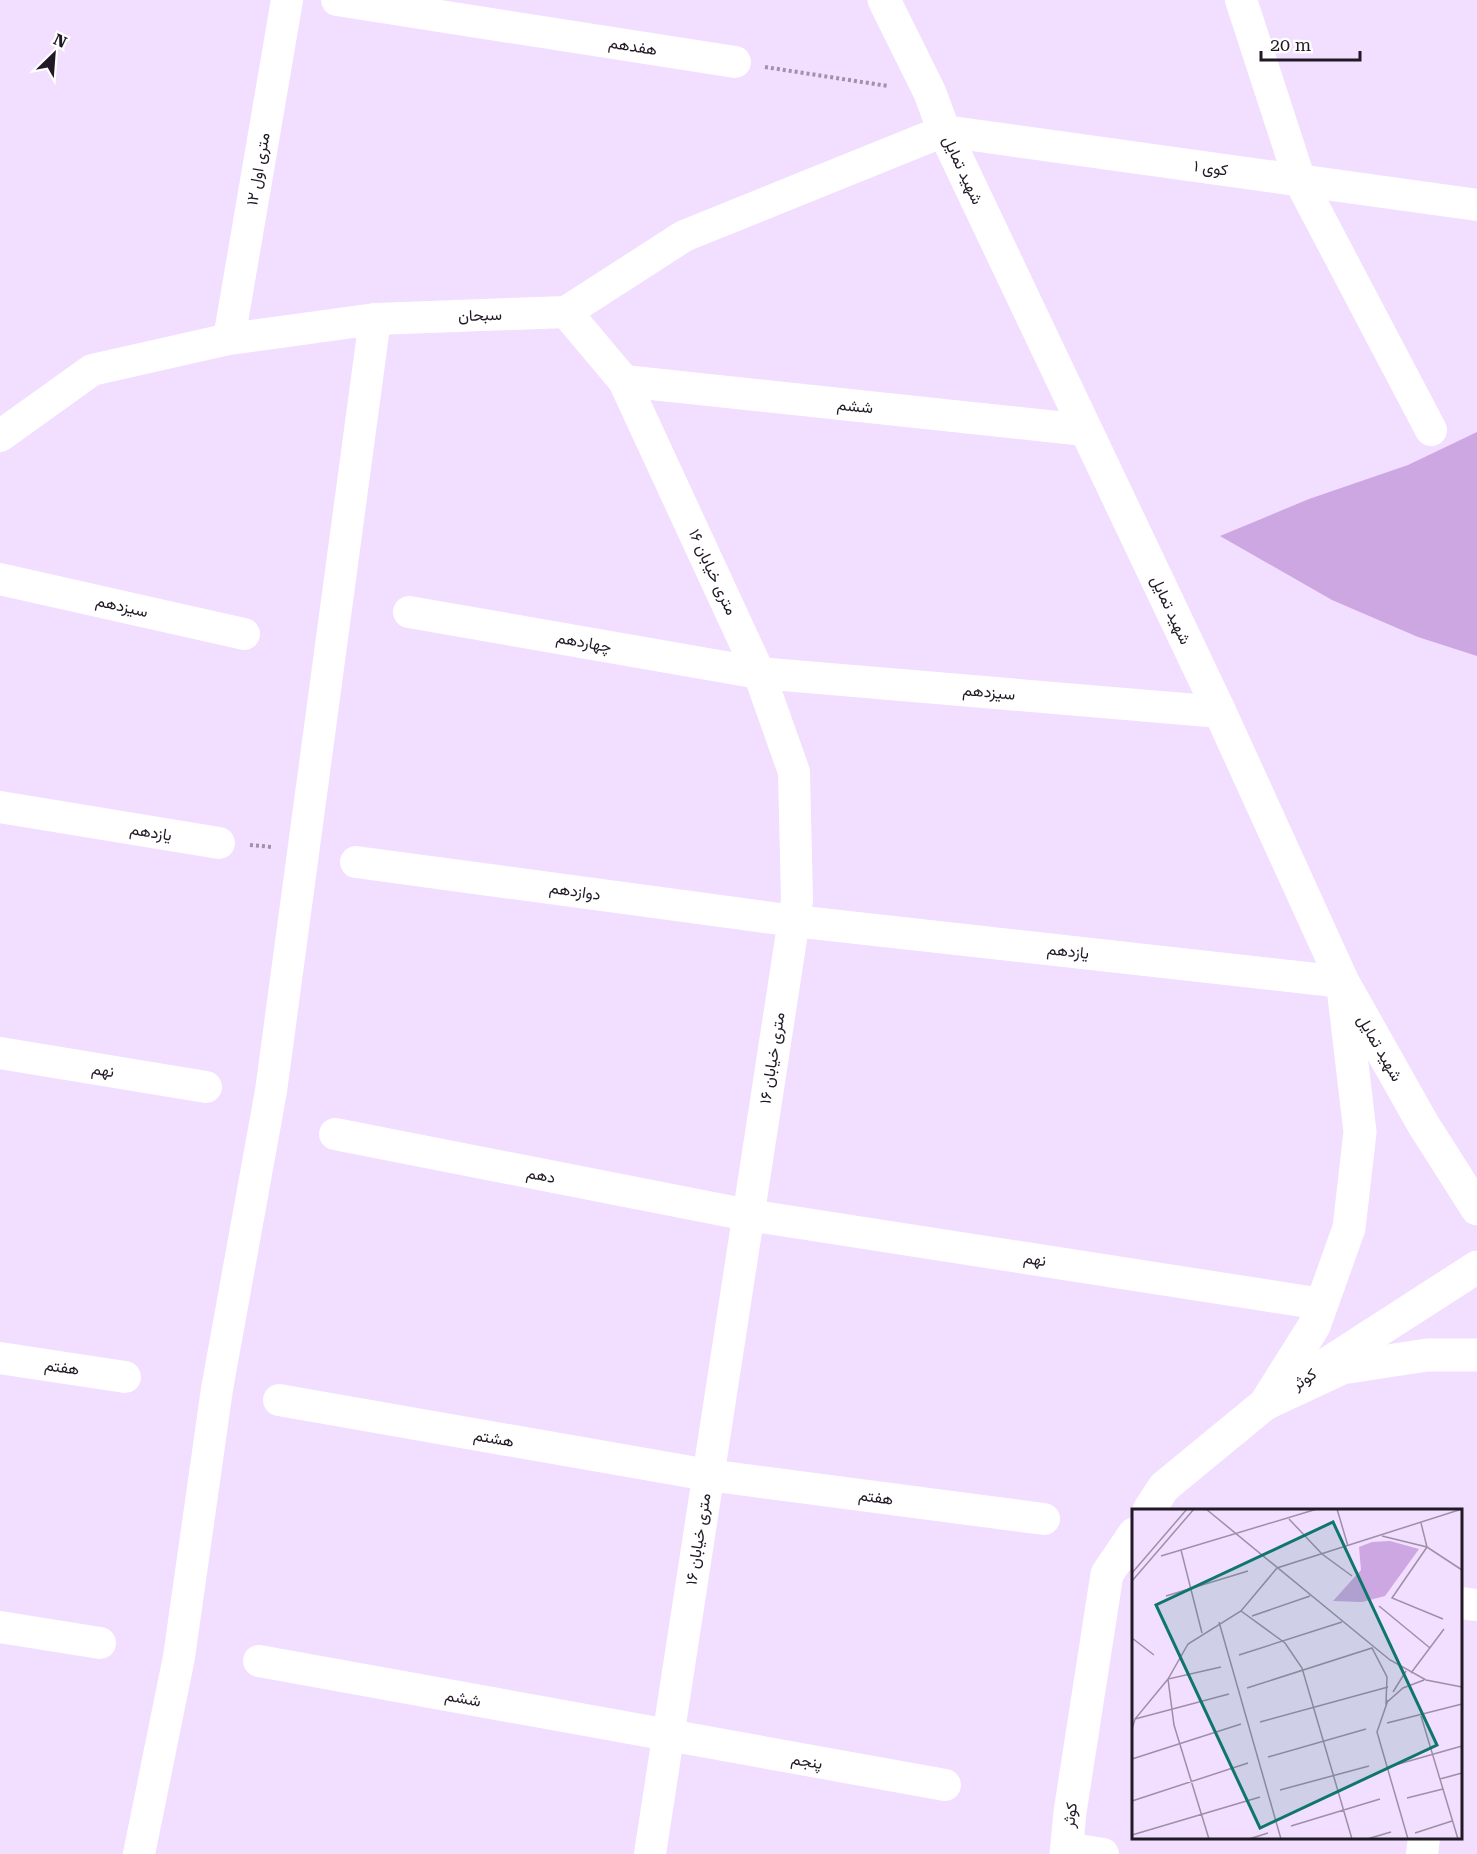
<svg xmlns="http://www.w3.org/2000/svg" width="1477" height="1854" font-family="'Roboto Serif',Vazirmatn,serif">
	<style>
		.green { fill: #cca7e2 }
		.lines { fill: none; stroke-linecap: round; stroke-linejoin: round }
		.path { stroke: #a091a9; stroke-width: 4; stroke-dasharray: 3 3; stroke-linecap: butt }
		.minor { stroke: #fff; stroke-width: 32 }
		.tertiary { stroke: #fff; stroke-width: 33 }
		.labels { text-anchor: middle; dominant-baseline: central; stroke-width: 4.5; stroke-linejoin: round; paint-order: stroke }
		.street-label { font-size: 16px; fill: #211925; stroke: #fff }
		.inset-road { fill: none; stroke: #9e8fa7; stroke-width: 1.5 }
		.view { fill: #0f766e; fill-opacity: 0.15; stroke: #0f766e; stroke-width: 3 }
		.inset-edge { fill: none; stroke: #211925; stroke-width: 3 }
	</style>
	<rect width="100%" height="100%" fill="#f2defe"/>
	<!-- green -->
	<polygon class="green" points="1477,432 1477,656 1418,637 1332,600 1220,536 1309,499 1408,465"/>
	<g class="lines">
		<!-- path -->
		<g class="path">
			<polyline points="765,67 888,86"/>
			<polyline points="250,845 272,847"/>
		</g>
		<!-- minor -->
		<g class="minor">
			<polyline points="337,0 735,62"/>
			<polyline points="1241,0 1300,181 1431,430"/>
			<polyline points="566,312 624,381 759,673 794,772 797,900 650,1854"/>
			<polyline points="229,339 287,0"/>
			<polyline points="624,381 1085,430"/>
			<polyline points="0,436 92,370 229,339 375,319 566,312 684,236 944,131 1477,205"/>
			<polyline points="0,579 244,634"/>
			<polyline points="409,612 759,673 1220,712"/>
			<polyline points="0,807 219,843"/>
			<polyline points="356,862 794,921 1343,982"/>
			<polyline points="0,1053 206,1087"/>
			<polyline points="335,1134 748,1215 1322,1304"/>
			<polyline points="0,1358 125,1377"/>
			<polyline points="279,1400 708,1475 1044,1519"/>
			<polyline points="1460,1603 1477,1605"/>
			<polyline points="0,1627 100,1643"/>
			<polyline points="259,1661 945,1785"/>
			<polyline points="1067,1848 1103,1854"/>
			<polyline points="139,1854 179,1657 217,1389 271,1091 375,319"/>
			<polyline points="1422,1854 1424,1838"/>
		</g>
		<!-- tertiary -->
		<g class="tertiary">
			<polyline points="884,0 930,93 944,131 1220,712 1343,982 1423,1124 1477,1209"/>
			<polyline points="1344,996 1360,1132 1349,1228 1314,1326 1265,1404 1342,1368 1427,1355 1477,1355"/>
			<polyline points="1325,1365 1477,1267"/>
			<polyline points="1149,1510 1164,1487 1265,1404 1284,1392"/>
			<polyline points="1066,1854 1070,1812 1107,1574 1134,1534"/>
		</g>
	</g>
	<g class="labels">
		<!-- street labels -->
		<g class="street-label">
			<text transform="translate(633 46) rotate(9)">هفدهم</text>
			<text transform="translate(1211 168) rotate(8)">کوی ۱</text>
			<text transform="translate(258 169) rotate(-80)">۱۲ متری اول</text>
			<text transform="translate(963 170) rotate(65)">شهید تمایل</text>
			<text transform="translate(480 315) rotate(-2)">سبحان</text>
			<text transform="translate(855 406) rotate(6)">ششم</text>
			<text transform="translate(713 572) rotate(65)">۱۶ متری خیابان</text>
			<text transform="translate(122 606) rotate(13)">سیزدهم</text>
			<text transform="translate(1171 610) rotate(65)">شهید تمایل</text>
			<text transform="translate(584 642) rotate(10)">چهاردهم</text>
			<text transform="translate(989 692) rotate(5)">سیزدهم</text>
			<text transform="translate(151 832) rotate(9)">یازدهم</text>
			<text transform="translate(575 891) rotate(8)">دوازدهم</text>
			<text transform="translate(1068 951) rotate(6)">یازدهم</text>
			<text transform="translate(1380 1048) rotate(60)">شهید تمایل</text>
			<text transform="translate(772 1058) rotate(-81)">۱۶ متری خیابان</text>
			<text transform="translate(103 1070) rotate(9)">نهم</text>
			<text transform="translate(541 1175) rotate(11)">دهم</text>
			<text transform="translate(1035 1259) rotate(9)">نهم</text>
			<text transform="translate(62 1367) rotate(8)">هفتم</text>
			<text transform="translate(1304 1379) rotate(-33)">کوثر</text>
			<text transform="translate(494 1438) rotate(10)">هشتم</text>
			<text transform="translate(876 1497) rotate(8)">هفتم</text>
			<text transform="translate(698 1539) rotate(-81)">۱۶ متری خیابان</text>
			<text transform="translate(463 1698) rotate(10)">ششم</text>
			<text transform="translate(807 1761) rotate(10)">پنجم</text>
			<text transform="translate(1070 1815) rotate(-83)">کوثر</text>
		</g>
	</g>
	<!-- overview -->
	<g transform="translate(1132 1509)">
		<rect width="330" height="330" fill="#f2defe"/>
		<path d="M 258,32 L 287,40 L 253,87 L 230,93 L 201,92 L 229,61 L 227,38 L 240,33 Z" fill="#cca7e2"/>
		<path class="inset-road" d="M 74,0 L 258,151 L 294,171 L 330,178M 205,0 L 216,37M 157,10 L 190,45 L 220,67M 289,14 L 295,38 L 260,89 L 311,110M 250,27 L 295,38 L 330,61M 49,41 L 70,124M 29,47 L 185,0M 0,64 L 55,0M 0,72 L 62,0M 34,87 L 116,62M 247,97 L 298,139M 109,102 L 153,134 L 170,159 L 220,330M 120,107 L 178,87M 87,113 L 149,330M 0,129 L 22,146M 107,146 L 210,113M 279,164 L 312,120M 115,179 L 240,139 L 255,168 L 254,194 L 271,179 L 292,171M 261,183 L 274,162M 256,191 L 245,223 L 276,330M 289,207 L 326,330M 3,210 L 97,185M 128,213 L 256,178M 255,214 L 330,195M 0,220 L 3,210 L 36,170 L 56,135 L 109,102 L 145,59 L 330,0M 136,248 L 234,220M 0,250 L 109,215M 256,258 L 330,237M 308,270 L 330,264M 148,281 L 237,257M 275,289 L 311,280M 0,292 L 116,254M 159,317 L 248,290M 283,324 L 320,312M 0,326 L 128,288M 77,330 L 42,216 L 36,170 L 89,158M 117,330 L 136,324M 235,330 L 259,323"/>
		<path class="view" d="M 201,13 L 305,236 L 128,319 L 24,96 Z"/>
		<rect width="330" height="330" class="inset-edge"/>
	</g>
	<!-- north arrow -->
	<g transform="translate(54 54) rotate(25)" stroke="#ffffff" stroke-width="4.5" paint-order="stroke">
	<path d="M0-4.5L10 22L0 15L-10 22Z" fill="#211925"/>
	<text y="-9" font-size="16" font-weight="bold" text-anchor="middle" fill="#211925">N</text>
	</g>
	<!-- scale -->
	<path d="M1261 51v9h99v-9" fill="none" stroke="#211925" stroke-width="3"/>
	<text x="1270" y="51" font-size="18" fill="#211925" stroke="#ffffff" stroke-width="4.5" paint-order="stroke">20 m</text>
</svg>
